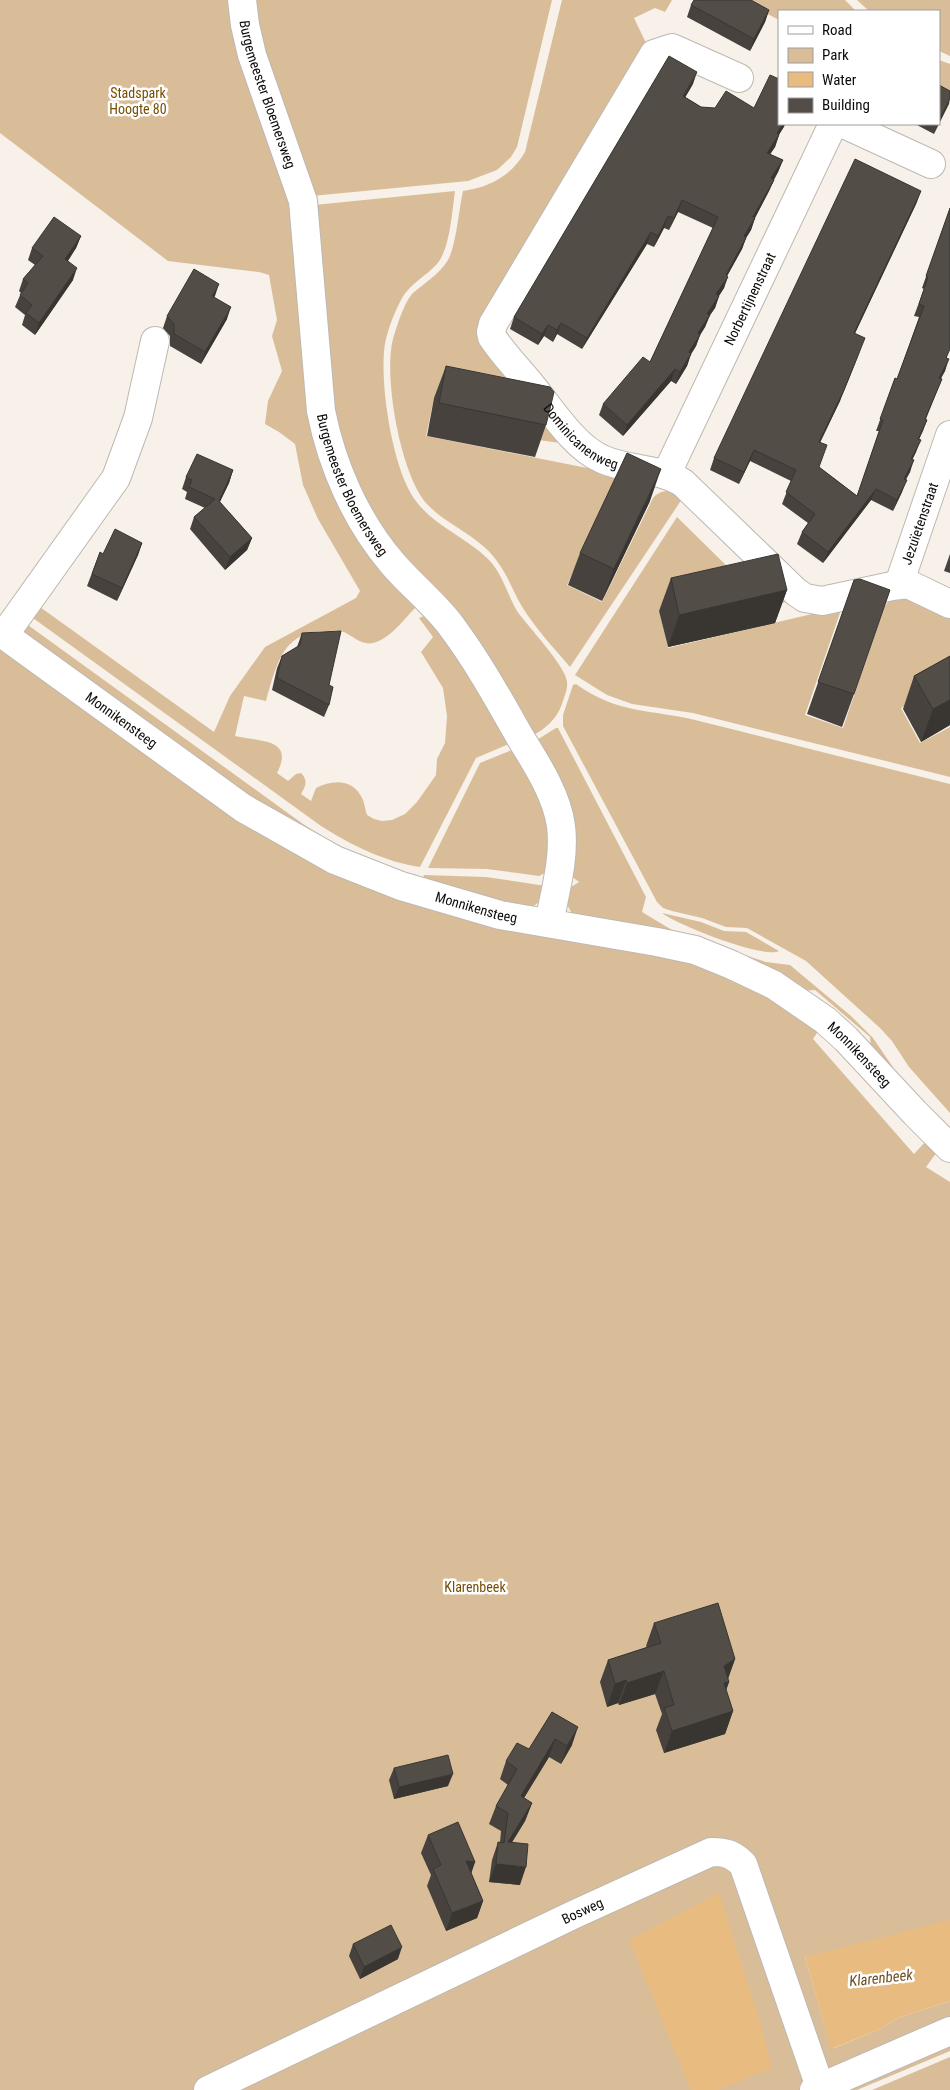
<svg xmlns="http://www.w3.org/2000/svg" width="950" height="2090" font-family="'Roboto Condensed',sans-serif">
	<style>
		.green { fill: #d9bd99 }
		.water { fill: #e8bb81 }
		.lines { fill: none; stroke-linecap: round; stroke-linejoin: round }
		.minor-casing { stroke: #beb8b1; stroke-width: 30 }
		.minor { stroke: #fff; stroke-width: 28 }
		.wall { fill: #47423d }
		.shaded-wall { fill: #393632 }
		.building { fill: #524d47; stroke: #393632 }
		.labels { text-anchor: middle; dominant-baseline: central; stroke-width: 5; stroke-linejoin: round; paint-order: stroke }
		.park-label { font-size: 14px; fill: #784e02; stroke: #fff }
		.street-label { font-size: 14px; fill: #0d0b09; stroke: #fff }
		.water-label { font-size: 15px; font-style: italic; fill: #6d4e22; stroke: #fff }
	</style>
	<rect width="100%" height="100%" fill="#f7f1ea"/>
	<!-- green -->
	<g class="green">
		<path d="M 0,0 L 231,0 L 289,197 L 310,413 L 416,607 C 405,618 394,634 379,641 C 364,648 356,638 344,632 C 339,630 330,631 325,631 C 282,631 276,667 266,701 L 244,696 L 235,736 C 260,742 295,738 277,773 L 288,781 L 296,774 L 301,773 C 308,780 306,786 301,794 L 311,801 L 316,788 C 334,779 354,779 363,800 C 365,805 365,810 367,815 L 374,819 L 382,821 L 392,820 L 405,814 L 417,802 L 436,775 L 437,759 L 445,743 L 447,716 L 443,688 L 421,652 L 433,637 L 419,618 L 427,615 L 444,635 L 511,743 L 476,758 L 420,867 C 385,862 351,845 321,826 L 26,613 L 33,602 L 214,732 L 230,696 L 265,647 L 356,598 L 360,591 L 318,519 L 303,485 L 295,444 L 279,432 L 265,424 L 268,401 L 282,371 L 272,336 L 277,320 L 269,275 L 259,272 L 168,261 L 0,133 Z"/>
		<polygon points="253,0 552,0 517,147 511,157 497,170 468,181 312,196 270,82"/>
		<path d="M 562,0 L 672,0 L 665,12 L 655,8 L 634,18 L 648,47 L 483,326 L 560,443 L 539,440 L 543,420 L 434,398 L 426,436 L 632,477 L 615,485 L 567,585 L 602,602 L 653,498 C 662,488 673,491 684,496 L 570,667 C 553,647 535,628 521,605 C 512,589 506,571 493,556 C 476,535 447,525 428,505 C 401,478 383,376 393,339 C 397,326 403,305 412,294 C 424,283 439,275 448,260 C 456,246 459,209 463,191 C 490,187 511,176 525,152 Z"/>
		<polygon points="741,0 845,0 856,11 779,11 779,20"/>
		<polygon points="857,0 950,0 950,56 939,51 939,11 869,11"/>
		<polygon points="939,60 950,64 950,98 939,92"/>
		<path d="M 455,191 C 452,212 450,249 437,264 C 426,276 410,284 402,298 C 394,313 385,335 384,352 C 381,390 392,459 410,492 C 427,523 463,535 487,558 C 502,572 507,594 517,611 C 528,627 566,666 567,682 C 568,689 564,697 562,704 C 556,720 546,728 532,736 L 400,556 L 364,502 L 332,412 L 314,205 Z"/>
		<polygon points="677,517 737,576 752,562 788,598 786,602 771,605 767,586 659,610 668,648 842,607 805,715 843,728 884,607 892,597 906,594 950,616 950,681 901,708 920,743 950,727 950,777 693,713 632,704 607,695 575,675"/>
		<path d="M 21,620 L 303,824 C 339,847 376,866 417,875 L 416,879 L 339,849 L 250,799 L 14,629 Z"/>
		<polygon points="0,647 67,698 147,754 391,897 399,900 404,900 692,959 752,985 819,1030 813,1039 914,1154 926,1141 937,1152 926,1167 950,1182 950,1937 805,1957 827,2034 834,2048 878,2030 900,2017 950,2001 950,2051 857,2090 0,2090"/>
		<path d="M 576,684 C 618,714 649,709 695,720 C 780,741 865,763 950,784 L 950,1113 L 909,1067 L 892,1041 L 880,1028 L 806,961 L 747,928 L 726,927 L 702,918 L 672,911 L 663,908 L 657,902 L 563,726 L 563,715 L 573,685 Z"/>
		<path d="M 556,728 L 558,728 L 646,897 L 642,912 L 672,930 L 700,941 L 766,962 L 790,965 L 851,1016 L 873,1038 L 899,1076 L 875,1049 L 871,1048 L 870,1037 L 815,990 L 801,991 L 575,916 C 566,908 566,900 568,889 L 579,882 L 571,876 L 535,741 Z"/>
		<polygon points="514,749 537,790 549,826 547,872 539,876 487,869 428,868 480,763"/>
		<path d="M 424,875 L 486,877 L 546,886 C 543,897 540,904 529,908 L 422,881 Z"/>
		<path d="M 662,913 L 701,922 L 724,931 L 746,932 L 779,951 C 764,959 677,925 662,913 Z"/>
		<polygon points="950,2057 950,2090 872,2090"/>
	</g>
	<!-- water -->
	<g class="water">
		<polygon points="719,1893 760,2021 772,2068 717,2090 691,2090 629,1940"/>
		<polygon points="950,1920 950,2001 900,2017 878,2030 831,2049 805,1957"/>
	</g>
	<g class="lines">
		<defs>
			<g id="minor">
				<path id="s1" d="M 242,0 L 245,25 L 252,55 L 303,201 L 321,411 C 332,466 356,521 393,564 C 412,586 435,604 452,627 C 478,662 499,700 520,737 C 536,763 557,795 561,826 C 565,858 555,892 549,923"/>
				<path id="s2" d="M 739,78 L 672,48 L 654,54 L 493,324 L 491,332 L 492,337 C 503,354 518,369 531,385 C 550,408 574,447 602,459 C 628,471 658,467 683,483 L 796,592 L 805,598 L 822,601 L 892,586 L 908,584 L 950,604"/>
				<polyline points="844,124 931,164"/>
				<path id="s3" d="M 666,475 L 833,124"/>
				<path id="s4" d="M 899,584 L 950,435"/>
				<path id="s5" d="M 0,632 L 243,808 L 335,860 L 401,886 L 500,915 L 657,942 L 695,950 L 732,965 L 774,985 L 825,1020 L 846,1039 L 915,1113 L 950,1148"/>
				<polyline points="4,635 116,478 138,418 155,341"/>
				<path id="s6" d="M 208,2090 L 575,1914 L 711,1852 C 726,1852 732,1854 743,1864 L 820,2087"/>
				<polyline points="814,2090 950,2031"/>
			</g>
		</defs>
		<!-- minor casing -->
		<use href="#minor" class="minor-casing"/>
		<!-- minor -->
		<use href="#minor" class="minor"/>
	</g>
	<!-- wall -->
	<g class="wall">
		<polygon points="691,5 769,10 765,22 750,51 687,17"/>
		<polygon points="693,84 685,97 701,107 779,124 785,124 779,135 775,147 770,154 783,160 778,172 774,180 769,191 755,218 751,230 746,238 742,249 727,276 724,288 719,296 715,308 710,315 705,327 700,335 696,346 691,354 687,366 676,384 671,381 623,436 599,415 603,404 650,362 713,228 678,212 669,230 664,228 654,247 647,244 582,349 557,334 553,342 544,336 538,345 510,329 514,317"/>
		<polygon points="915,124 939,124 934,134"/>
		<polygon points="917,202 855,333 840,401 820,443 819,467 857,496 879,431 876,431 895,378 897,379 919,317 914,316 924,289 922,288 950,208 947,358 945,371 940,379 942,379 937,391 926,419 927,420 919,439 916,452 912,460 910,472 905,480 902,492 893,511 871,500 823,563 797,544 802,532 808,523 782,504 791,481 750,461 739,484 710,470 714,458"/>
		<polygon points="81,236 76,248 68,261 73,280 35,335 22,325 25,315 15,307 21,293 19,291 23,279 35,265 28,260 32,248"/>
		<polygon points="214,297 227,319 201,364 170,346 170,336 163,328 167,316"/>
		<polygon points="446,366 546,425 535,457 427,436 434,398"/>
		<polygon points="233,470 229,483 220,502 252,538 247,550 225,570 190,529 194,517 205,508 185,499 187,492 182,489 186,477"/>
		<polygon points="650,501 602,601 568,585 580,553"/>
		<polygon points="142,543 138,555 117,601 87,586 100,552 103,554"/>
		<polygon points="950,554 950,573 944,571"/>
		<polygon points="671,578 787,590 775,623 668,647 659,611"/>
		<polygon points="854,580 854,694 842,727 807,714"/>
		<polygon points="302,633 329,685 329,705 324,717 272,690 277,668 282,656 297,647"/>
		<polygon points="950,656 950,725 921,742 903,709 914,676"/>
		<polygon points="654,1623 735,1659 728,1679 729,1682 726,1690 733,1711 725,1734 664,1753 656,1730 662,1714 655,1694 619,1705 618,1703 607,1707 600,1682 608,1660 647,1647 646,1646"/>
		<polygon points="552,1712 572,1745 561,1764 549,1757 524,1798 532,1803 525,1821 512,1842 520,1885 489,1882 492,1860 498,1842 500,1842 501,1831 489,1824 496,1806 508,1785 500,1779 506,1761 529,1749"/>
		<polygon points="394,1768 448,1786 394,1799 389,1780"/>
		<polygon points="428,1835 475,1862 471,1873 483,1901 477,1918 446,1931 427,1886 431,1875 421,1853"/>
		<polygon points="353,1944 398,1959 360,1979 349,1956"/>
	</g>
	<!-- shaded-wall -->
	<g class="shaded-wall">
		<polygon points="769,10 765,22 750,51 754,39"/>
		<polygon points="697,72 693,84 679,108 683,96"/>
		<polygon points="950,98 949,104 939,124 939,120"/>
		<polygon points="782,124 785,124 784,127 772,145 777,133"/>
		<polygon points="779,135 775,147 763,165 767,153"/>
		<polygon points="783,160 778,172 767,190 771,178"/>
		<polygon points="774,180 769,191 749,229 753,217"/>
		<polygon points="921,191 917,202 850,344 854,333"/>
		<polygon points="682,200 678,212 669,230 674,218"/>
		<polygon points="668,216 664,228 654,247 658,236"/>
		<polygon points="755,218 751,230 746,238 742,249 721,287 726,275 744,236"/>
		<polygon points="651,232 647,244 582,349 587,338"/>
		<polygon points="81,236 76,248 61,271 65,259"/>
		<polygon points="77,268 73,280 35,335 39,323"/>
		<polygon points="728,277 724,288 712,306 716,294"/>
		<polygon points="219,284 215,296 208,308 212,296"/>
		<polygon points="719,296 715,308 703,325 707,314"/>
		<polygon points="231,307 227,319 201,364 205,352"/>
		<polygon points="710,315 705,327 694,345 698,333"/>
		<polygon points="561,323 557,334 553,342 557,330"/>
		<polygon points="548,325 544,336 538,345 542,334"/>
		<polygon points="700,335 696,346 685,364 689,352"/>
		<polygon points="861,349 840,401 814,454 819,442"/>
		<polygon points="691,354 687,366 676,384 680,372"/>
		<polygon points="949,359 945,371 935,390 939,378"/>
		<polygon points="675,369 671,381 623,436 627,425"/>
		<polygon points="927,420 923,431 914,450 918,439"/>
		<polygon points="921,440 916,452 907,470 911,459"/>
		<polygon points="754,450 750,461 739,484 744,472"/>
		<polygon points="914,460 910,472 900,491 904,479"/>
		<polygon points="661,469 650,501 602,601 614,569"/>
		<polygon points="233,470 229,483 214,513 219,501"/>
		<polygon points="907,480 902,492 893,511 897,500"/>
		<polygon points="876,489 871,500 823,563 828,552"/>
		<polygon points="252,538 247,550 225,570 230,557"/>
		<polygon points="142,543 138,555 117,601 122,588"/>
		<polygon points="787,590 775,623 668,647 679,615"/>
		<polygon points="950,700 950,725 921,742 933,709"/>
		<polygon points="735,1659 727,1681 724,1666"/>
		<polygon points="664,1671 655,1694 619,1705 627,1683"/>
		<polygon points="626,1680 618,1703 607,1707 615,1684"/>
		<polygon points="729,1682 721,1704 724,1683"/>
		<polygon points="733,1711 725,1734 664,1753 672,1731"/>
		<polygon points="578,1727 572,1745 561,1764 567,1746"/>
		<polygon points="555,1739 549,1757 514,1814 521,1796"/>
		<polygon points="453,1774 448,1786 394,1799 399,1787"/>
		<polygon points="532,1803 525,1821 501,1860 508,1842"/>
		<polygon points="466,1861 475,1862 469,1880"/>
		<polygon points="496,1864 526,1867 520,1885 489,1882"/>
		<polygon points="483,1901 477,1918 446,1931 452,1913"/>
		<polygon points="402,1947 398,1959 360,1979 364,1967"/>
	</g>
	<!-- building -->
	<g class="building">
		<polygon points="694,0 751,0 769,10 754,39 691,5"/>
		<polygon points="669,56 697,72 683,96 701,107 715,108 726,91 754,108 770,75 779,79 779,124 783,124 777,133 779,135 767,153 783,160 771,178 774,180 753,217 755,218 744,236 746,238 726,275 728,277 716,294 719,296 707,314 710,315 698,333 700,335 689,352 691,354 680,372 675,369 627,425 603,404 643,357 650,362 718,217 682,200 674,218 668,216 658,236 651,232 587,338 561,323 557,330 548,325 542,334 514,317"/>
		<polygon points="939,85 950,91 950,98 939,120"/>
		<polygon points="855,159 921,191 854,333 865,338 844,390 819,442 827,445 819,467 857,496 883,420 880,419 895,378 897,379 924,306 919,304 928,277 926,276 950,208 950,349 946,358 949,359 939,378 942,379 925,419 927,420 918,439 921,440 911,459 914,460 904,479 907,480 897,500 876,489 828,552 802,532 815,514 786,492 796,470 754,450 744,472 714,458"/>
		<polygon points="54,217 81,236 65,259 77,268 39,323 26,313 32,305 20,295 28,283 23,279 43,256 32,248"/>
		<polygon points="194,269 219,284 212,296 231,307 205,352 174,334 174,324 167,316"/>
		<polygon points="446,366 550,387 554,392 546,425 439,403"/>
		<polygon points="627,453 661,469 614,569 580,553"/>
		<polygon points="197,454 233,470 219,501 252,538 230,557 194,517 215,499 189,487 192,480 186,477"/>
		<polygon points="115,529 142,543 122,588 92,574 100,552 103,554"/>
		<polygon points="778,554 787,590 679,615 671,578"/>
		<polygon points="860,579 890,590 854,694 818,682 854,580"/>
		<polygon points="341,631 329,685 333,687 329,705 277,678 282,656 300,645 302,633"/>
		<polygon points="950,656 950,700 933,709 914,676"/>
		<polygon points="718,1603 735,1659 724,1666 729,1682 724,1683 733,1711 672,1731 664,1708 674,1705 664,1671 627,1683 626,1680 615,1684 608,1660 661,1643 654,1623"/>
		<polygon points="552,1712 578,1727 567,1746 555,1739 521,1796 532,1803 508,1842 528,1844 526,1867 496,1864 498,1842 504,1843 508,1813 496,1806 517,1769 506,1761 517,1743 529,1749"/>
		<polygon points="448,1755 453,1774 399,1787 394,1768"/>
		<polygon points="458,1822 475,1862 466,1861 483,1901 452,1913 433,1869 441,1865 428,1835"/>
		<polygon points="391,1925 402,1947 364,1967 353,1944"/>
	</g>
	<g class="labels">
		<!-- park labels -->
		<g class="park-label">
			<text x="138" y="93">Stadspark<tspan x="138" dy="16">Hoogte 80</tspan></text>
			<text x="475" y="1587">Klarenbeek</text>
		</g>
		<!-- street labels -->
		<g class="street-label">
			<text stroke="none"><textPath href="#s1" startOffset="98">Burgemeester Bloemersweg</textPath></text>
			<text stroke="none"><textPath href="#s3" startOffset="195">Norbertijnenstraat</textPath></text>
			<text stroke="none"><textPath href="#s2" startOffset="555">Dominicanenweg</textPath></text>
			<text stroke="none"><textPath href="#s1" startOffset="502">Burgemeester Bloemersweg</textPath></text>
			<text stroke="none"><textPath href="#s4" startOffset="64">Jezuïetenstraat</textPath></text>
			<text stroke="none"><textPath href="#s5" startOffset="150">Monnikensteeg</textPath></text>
			<text stroke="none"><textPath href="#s5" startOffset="555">Monnikensteeg</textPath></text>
			<text stroke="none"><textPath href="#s5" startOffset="975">Monnikensteeg</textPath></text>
			<text stroke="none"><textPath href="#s6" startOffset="415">Bosweg</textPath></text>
		</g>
		<!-- water labels -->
		<g class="water-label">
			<text transform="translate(881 1978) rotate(-6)">Klarenbeek</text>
		</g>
	</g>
	<!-- legend -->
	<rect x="778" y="10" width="162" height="115" fill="#ffffff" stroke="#9e9d9d"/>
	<rect x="788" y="26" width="25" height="8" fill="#ffffff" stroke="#9e9d9d"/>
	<text x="822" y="35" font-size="15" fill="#0d0b09">Road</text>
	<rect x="788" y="48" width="25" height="15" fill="#d9bd99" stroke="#9e9d9d"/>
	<text x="822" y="60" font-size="15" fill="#0d0b09">Park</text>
	<rect x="788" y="72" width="25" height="15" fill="#e8bb81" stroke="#9e9d9d"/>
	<text x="822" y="85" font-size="15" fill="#0d0b09">Water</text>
	<rect x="788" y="98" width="25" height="15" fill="#524d47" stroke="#9e9d9d"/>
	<text x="822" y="110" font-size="15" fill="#0d0b09">Building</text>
</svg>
